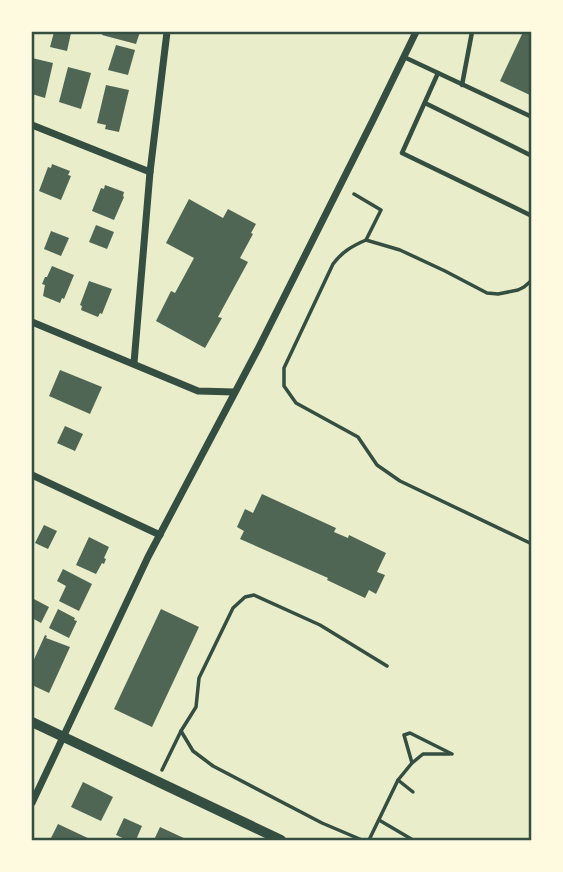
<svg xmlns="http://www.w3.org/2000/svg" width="563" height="872" font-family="'Alegreya Sans',sans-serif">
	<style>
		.building { fill: #4f6655 }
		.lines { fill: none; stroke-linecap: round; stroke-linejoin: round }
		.path { stroke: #344e41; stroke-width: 3.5 }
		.service { stroke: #344e41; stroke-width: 4.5 }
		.minor { stroke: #344e41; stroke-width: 7 }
		.tertiary { stroke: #344e41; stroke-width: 10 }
		.neatline { fill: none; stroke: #344e41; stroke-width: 2.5 }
	</style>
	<rect width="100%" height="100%" fill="#e9edc9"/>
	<!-- building -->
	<g class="building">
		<polygon points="54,32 71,33 67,51 50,47"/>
		<polygon points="103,32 140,32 136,44 102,35"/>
		<polygon points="523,32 532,32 532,96 500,81"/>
		<polygon points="116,45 135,50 128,75 108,70"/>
		<polygon points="32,58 53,63 45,98 32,94"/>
		<polygon points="68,67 91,73 81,109 59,102"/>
		<polygon points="106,85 129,90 119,132 105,129 106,125 97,123"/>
		<polygon points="52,164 70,171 68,175 71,176 61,200 39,191 48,167 51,168"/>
		<polygon points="105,185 124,192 123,196 124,197 114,220 92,211 101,188 104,189"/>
		<polygon points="189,199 223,218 228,209 256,224 251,233 253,234 240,258 248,262 218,317 222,318 205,348 156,321 171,291 175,293 194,258 166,243"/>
		<polygon points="96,225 114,232 107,249 89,242"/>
		<polygon points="51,231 69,238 61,256 44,249"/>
		<polygon points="52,266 74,275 64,299 62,298 60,303 43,296 45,285 42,284 45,277 47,277"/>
		<polygon points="89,281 112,289 102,314 100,313 98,317 81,310 82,306 80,305"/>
		<polygon points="60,370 102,387 90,414 49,396"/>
		<polygon points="65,426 83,434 75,451 57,443"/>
		<polygon points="262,494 336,528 334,532 348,538 349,535 386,553 377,572 385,575 376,594 369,590 365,598 327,580 328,578 240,539 244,531 237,527 245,509 253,513"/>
		<polygon points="44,525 57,531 48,549 35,543"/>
		<polygon points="89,537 109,547 104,558 106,559 104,564 102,563 96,574 76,565"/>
		<polygon points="63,569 92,584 79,611 59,601 66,586 57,581"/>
		<polygon points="32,598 49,607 41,623 32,618"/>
		<polygon points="58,609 75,618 74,620 77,621 69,638 49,628"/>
		<polygon points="161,609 199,627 152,727 114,709"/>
		<polygon points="45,635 47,636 46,638 70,647 49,693 32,685 32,664"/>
		<polygon points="83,782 113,797 101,821 71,807"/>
		<polygon points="124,818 142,826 136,840 127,840 116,835"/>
		<polygon points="58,824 92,840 50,840"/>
		<polygon points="160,827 188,840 154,840"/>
	</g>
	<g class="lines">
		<!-- path -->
		<g class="path">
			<polyline points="354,194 381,210 366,240 400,250 445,271 487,293 498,294 518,290 524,287 532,280"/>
			<path d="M 366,240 C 352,246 342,252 333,264 L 284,368 L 284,386 L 296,403 L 358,437 L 377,465 L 400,481 L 532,544"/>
			<polyline points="181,731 193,751 213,766 322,823 362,840"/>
			<polyline points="412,763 423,754 450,754"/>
			<polyline points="162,770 181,731 196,707 199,678 233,608 245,597 254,595 320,625 387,666"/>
			<polyline points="398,780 413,792"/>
			<polyline points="379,820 413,840"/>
			<polyline points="369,840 398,780 412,763 404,735 410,733 452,754"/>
		</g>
		<!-- service -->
		<g class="service">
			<polyline points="404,57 532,117"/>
			<polyline points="438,73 402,153 532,216"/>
			<polyline points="462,85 472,32"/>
			<polyline points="425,103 532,156"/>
		</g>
		<!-- minor -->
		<g class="minor">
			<polyline points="32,125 150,172"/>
			<polyline points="32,322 198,391 234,392"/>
			<polyline points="134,363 150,172 167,32"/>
			<polyline points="32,475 160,535"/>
			<polyline points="32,803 148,557 259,347 374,118 416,32"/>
		</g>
		<!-- tertiary -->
		<polyline class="tertiary" points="32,722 281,840"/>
	</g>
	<!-- border -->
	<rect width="563" height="872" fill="none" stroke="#fefae0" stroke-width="66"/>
	<rect x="33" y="33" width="497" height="806" class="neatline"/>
</svg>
